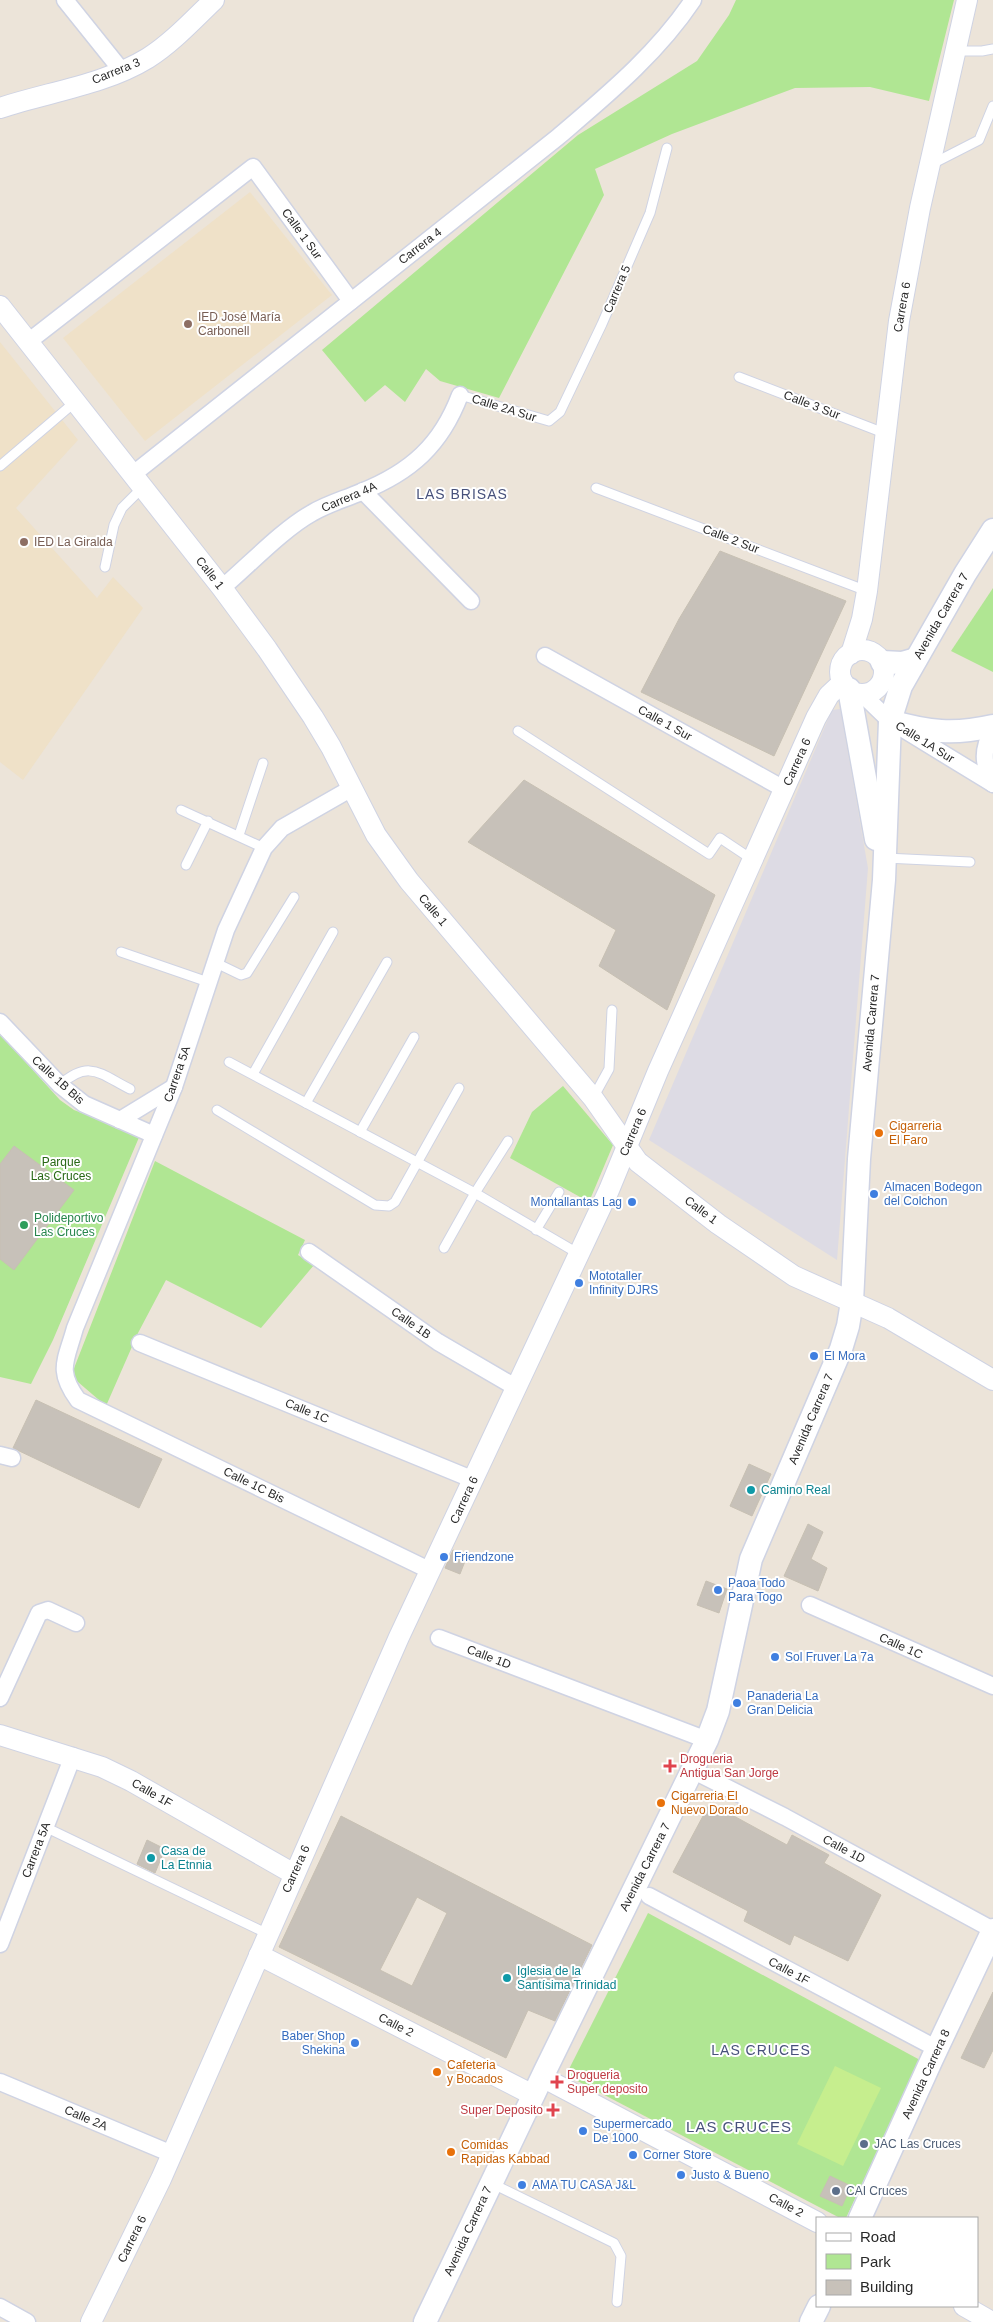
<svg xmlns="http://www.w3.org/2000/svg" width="993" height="2322" font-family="Helvetica,sans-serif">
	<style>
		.industrial { fill: #dddbe4 }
		.education { fill: #efe1c8 }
		.green { fill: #b0e693 }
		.pitch { fill: #c6ee8e }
		.building { fill: #c7c1b9; stroke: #c7c0b3; fill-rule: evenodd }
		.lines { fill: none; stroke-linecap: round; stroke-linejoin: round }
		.service-casing { stroke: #cfd3e3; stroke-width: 11 }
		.minor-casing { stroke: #cfd3e3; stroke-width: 19 }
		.tertiary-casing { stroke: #cfd3e3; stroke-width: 22 }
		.secondary-casing { stroke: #cfd3e3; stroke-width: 25 }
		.service { stroke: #fff; stroke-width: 9 }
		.minor { stroke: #fff; stroke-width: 16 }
		.tertiary { stroke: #fff; stroke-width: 20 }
		.secondary { stroke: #fff; stroke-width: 22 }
		.education-dot { fill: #8d6e63; stroke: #fff; stroke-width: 2 }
		.food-dot { fill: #e8710a; stroke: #fff; stroke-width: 2 }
		.shop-dot { fill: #3f7fe0; stroke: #fff; stroke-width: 2 }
		.leisure-dot { fill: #2e9e5b; stroke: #fff; stroke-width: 2 }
		.culture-dot { fill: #0f9aa8; stroke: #fff; stroke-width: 2 }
		.health-dot { fill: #e0444e; stroke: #fff; stroke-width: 2 }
		.service-dot { fill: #5c6f8a; stroke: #fff; stroke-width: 2 }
		.labels { text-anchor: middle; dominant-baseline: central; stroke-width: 4; stroke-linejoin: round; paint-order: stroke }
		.street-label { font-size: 12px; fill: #292929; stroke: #fff }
		.education-label { font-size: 12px; fill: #785e54; stroke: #fff; text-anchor: start }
		.food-label { font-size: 12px; fill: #c56008; stroke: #fff; text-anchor: start }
		.park-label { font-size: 12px; fill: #286816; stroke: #fff }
		.shop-label { font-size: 12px; fill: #366cbe; stroke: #fff; text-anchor: start }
		.leisure-label { font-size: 12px; fill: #27864d; stroke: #fff; text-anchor: start }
		.culture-label { font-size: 12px; fill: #0d838f; stroke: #fff; text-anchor: start }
		.health-label { font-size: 12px; fill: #be3a42; stroke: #fff; text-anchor: start }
		.service-label { font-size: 12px; fill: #4e5e75; stroke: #fff; text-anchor: start }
		.neighbourhood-label { font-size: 14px; letter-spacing: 1px; fill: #47517b; stroke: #fff }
		.quarter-label { font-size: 15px; letter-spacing: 1px; fill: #47517b; stroke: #fff }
	</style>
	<rect width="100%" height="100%" fill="#ece4d9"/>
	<!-- industrial -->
	<polygon class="industrial" points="840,709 868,868 837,1260 649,1140 832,710"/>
	<!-- education -->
	<g class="education">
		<polygon points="250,192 332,295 145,441 63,338"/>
		<polygon points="0,342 78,440 16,508 97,598 113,577 143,608 23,780 0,762"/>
	</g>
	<!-- green -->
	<g class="green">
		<polygon points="736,0 954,0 929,101 870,87 795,88 672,134 595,169 604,195 499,398 440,381 426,369 405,402 385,385 365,402 322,350 578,135 697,61 729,15"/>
		<polygon points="993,588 993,672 951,651"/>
		<polygon points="0,1034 60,1100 74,1110 140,1135 53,1340 31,1384 0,1377"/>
		<polygon points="563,1086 613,1145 589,1202 510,1158 532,1112"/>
		<polygon points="155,1161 305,1240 298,1255 314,1265 261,1328 166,1280 138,1333 106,1406 71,1376"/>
		<polygon points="648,1913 920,2060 846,2218 840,2218 566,2075"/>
	</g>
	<!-- pitch -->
	<polygon class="pitch" points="835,2066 881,2088 843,2166 797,2144"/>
	<!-- building -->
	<g class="building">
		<polygon points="720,551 846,601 774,756 641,692 679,619"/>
		<polygon points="524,780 715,895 667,1010 599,966 616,930 468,842"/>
		<polygon points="14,1146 74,1190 14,1270 0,1259 0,1164"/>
		<polygon points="36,1400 162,1459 139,1508 13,1448"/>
		<polygon points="749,1464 771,1474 752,1516 730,1506"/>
		<polygon points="808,1524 823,1532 811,1559 827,1568 818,1591 784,1576"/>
		<polygon points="453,1550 467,1556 460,1574 445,1568"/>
		<polygon points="706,1581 727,1589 719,1613 697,1605"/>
		<polygon points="710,1803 787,1845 792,1835 829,1855 824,1863 881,1895 848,1961 794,1935 790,1945 744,1921 748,1911 673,1872"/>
		<path d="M 341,1816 L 592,1945 L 555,2021 L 528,2010 L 506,2058 L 279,1947 ZM 417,1897 L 447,1913 L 412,1986 L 380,1970 Z"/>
		<polygon points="147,1840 165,1849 155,1873 137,1864"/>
		<polygon points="993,1992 993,2050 984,2068 961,2058"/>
		<polygon points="830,2176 851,2186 842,2206 820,2196"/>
	</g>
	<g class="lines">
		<defs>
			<g id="service">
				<polyline points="955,51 982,51 993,49"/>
				<polyline points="932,164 979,140 993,106"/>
				<polyline points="739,377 884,433"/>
				<polyline points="460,395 549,421 560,412 602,324 650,213 667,148"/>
				<polyline points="0,466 75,402"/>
				<polyline points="596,488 867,591"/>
				<polyline points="105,567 114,525 122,508 142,488"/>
				<polyline points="518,731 709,854 720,838 753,860"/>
				<polyline points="181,810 264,848"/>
				<polyline points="239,835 263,763"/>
				<polyline points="885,858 970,862"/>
				<polyline points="186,865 208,821"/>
				<polyline points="121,952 208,982"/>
				<polyline points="214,962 241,975 247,973 294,897"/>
				<polyline points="229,1062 475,1193 579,1254"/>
				<polyline points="253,1074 333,932"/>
				<path d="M 60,1085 C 89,1059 100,1074 130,1089"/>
				<polyline points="593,1098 609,1069 612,1010"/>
				<polyline points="306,1103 387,962"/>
				<polyline points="217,1110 375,1205 389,1206 395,1202 459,1088"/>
				<polyline points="360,1132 414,1037"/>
				<polyline points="536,1230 559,1192"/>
				<polyline points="444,1248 475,1193 508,1141"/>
				<polyline points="45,1827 268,1934"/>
				<polyline points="491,2183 614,2243 621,2256 617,2302"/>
			</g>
			<g id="minor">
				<polyline points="65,0 122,71"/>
				<polyline points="28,342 253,167 351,301"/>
				<path d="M 132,475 L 558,137 C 607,95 657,54 693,0"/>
				<polyline points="363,491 471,601"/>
				<path d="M 222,588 C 248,566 283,529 312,513 C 327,504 345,499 361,492 C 411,472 441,445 460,395"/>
				<polyline points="545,656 784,789"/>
				<polyline points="862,694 890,721 993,784"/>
				<path d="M 993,784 C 982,763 982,749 993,729"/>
				<path d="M 352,788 L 282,828 L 264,848 L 226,930 L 174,1087 L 75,1328 C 66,1361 56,1370 78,1400 L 431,1571"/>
				<polyline points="0,1022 60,1085 84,1104 154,1135"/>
				<polyline points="120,1120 174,1087"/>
				<polyline points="309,1252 438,1342 517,1388"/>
				<polyline points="140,1343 474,1480"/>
				<polyline points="0,1455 12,1458"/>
				<polyline points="810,1605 993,1686"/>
				<polyline points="439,1638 707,1740"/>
				<polyline points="0,1698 39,1613 48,1610 76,1623"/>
				<polyline points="694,1771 785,1817 993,1930"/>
				<polyline points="649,1896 930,2045"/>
				<polyline points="0,1944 73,1756"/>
				<polyline points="0,2082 172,2154"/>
				<polyline points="0,2307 27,2322"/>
			</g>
			<g id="tertiary">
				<path d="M 0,108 C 48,92 104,85 148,58 C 172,43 194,19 214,0"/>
				<polyline points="0,306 222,588 267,649 313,717 331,747 376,835 409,881 593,1098 638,1162 718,1224 794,1276 888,1318 993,1380"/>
				<circle cx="862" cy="672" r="22"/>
				<polyline points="851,654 862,619 867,591 899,321 920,208 967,0"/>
				<polyline points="0,1735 102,1767 131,1781 294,1874"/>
				<polyline points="259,1955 533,2095"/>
				<polyline points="542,2077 817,2222"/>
				<polyline points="964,2306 992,2322"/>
				<polyline points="91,2322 161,2179 399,1637 609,1190 658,1071 816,718 829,695 843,682"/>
			</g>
			<g id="secondary">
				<polyline points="882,662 902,663 916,659"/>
				<polyline points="849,689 876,839"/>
				<path d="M 890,721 C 929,732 953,735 993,726"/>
				<polyline points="860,2218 932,2059 993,1930"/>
				<polyline points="425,2322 545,2071 707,1740 718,1711 751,1559 841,1349 848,1326 852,1302 859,1159 884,880 890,721 901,686 965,574 993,530"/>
				<polyline points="811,2322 819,2306"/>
			</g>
		</defs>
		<!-- service casing -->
		<use href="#service" class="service-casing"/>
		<!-- minor casing -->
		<use href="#minor" class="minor-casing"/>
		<!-- tertiary casing -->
		<use href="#tertiary" class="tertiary-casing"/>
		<!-- secondary casing -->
		<use href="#secondary" class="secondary-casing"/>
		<!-- service -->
		<use href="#service" class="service"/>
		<!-- minor -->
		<use href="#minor" class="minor"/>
		<!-- tertiary -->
		<use href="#tertiary" class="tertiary"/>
		<!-- secondary -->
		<use href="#secondary" class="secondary"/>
	</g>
	<!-- markers -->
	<g class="education-dot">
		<circle cx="188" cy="324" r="5"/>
		<circle cx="24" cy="542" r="5"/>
	</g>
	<g class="food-dot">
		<circle cx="879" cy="1133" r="5"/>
		<circle cx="661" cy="1803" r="5"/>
		<circle cx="437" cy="2072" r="5"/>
		<circle cx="451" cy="2152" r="5"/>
	</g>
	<g class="shop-dot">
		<circle cx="874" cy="1194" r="5"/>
		<circle cx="632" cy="1202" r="5"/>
		<circle cx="579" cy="1283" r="5"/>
		<circle cx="814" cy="1356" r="5"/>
		<circle cx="444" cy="1557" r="5"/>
		<circle cx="718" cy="1590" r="5"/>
		<circle cx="775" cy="1657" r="5"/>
		<circle cx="737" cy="1703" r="5"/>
		<circle cx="355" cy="2043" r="5"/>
		<circle cx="583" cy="2131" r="5"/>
		<circle cx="633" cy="2155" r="5"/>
		<circle cx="681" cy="2175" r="5"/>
		<circle cx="522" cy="2185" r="5"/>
	</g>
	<circle class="leisure-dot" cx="24" cy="1225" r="5"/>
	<g class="culture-dot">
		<circle cx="751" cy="1490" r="5"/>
		<circle cx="151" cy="1858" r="5"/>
		<circle cx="507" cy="1978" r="5"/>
	</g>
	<g class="health-dot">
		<path d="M667.5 1758.5h5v5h5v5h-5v5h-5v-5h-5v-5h5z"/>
		<path d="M554.5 2074.5h5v5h5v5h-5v5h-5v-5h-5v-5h5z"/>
		<path d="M550.5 2102.5h5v5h5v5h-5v5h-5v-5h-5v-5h5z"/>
	</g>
	<g class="service-dot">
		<circle cx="864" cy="2144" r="5"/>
		<circle cx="836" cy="2191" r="5"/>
	</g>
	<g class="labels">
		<!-- street labels -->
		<g class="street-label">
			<text transform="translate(116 71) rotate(-22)">Carrera 3</text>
			<text transform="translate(302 234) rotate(54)">Calle 1 Sur</text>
			<text transform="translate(420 246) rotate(-38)">Carrera 4</text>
			<text transform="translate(617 289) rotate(-67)">Carrera 5</text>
			<text transform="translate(902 307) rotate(-80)">Carrera 6</text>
			<text transform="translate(812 405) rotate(21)">Calle 3 Sur</text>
			<text transform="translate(504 408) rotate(17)">Calle 2A Sur</text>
			<text transform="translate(349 497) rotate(-23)">Carrera 4A</text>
			<text transform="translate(731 539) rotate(21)">Calle 2 Sur</text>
			<text transform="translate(210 573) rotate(52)">Calle 1</text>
			<text transform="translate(941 616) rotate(-60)">Avenida Carrera 7</text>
			<text transform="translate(665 723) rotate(29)">Calle 1 Sur</text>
			<text transform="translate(925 742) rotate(32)">Calle 1A Sur</text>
			<text transform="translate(797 762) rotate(-66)">Carrera 6</text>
			<text transform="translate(433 910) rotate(50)">Calle 1</text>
			<text transform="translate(871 1023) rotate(-85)">Avenida Carrera 7</text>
			<text transform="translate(177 1074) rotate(-71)">Carrera 5A</text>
			<text transform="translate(58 1080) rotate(42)">Calle 1B Bis</text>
			<text transform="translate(633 1132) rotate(-67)">Carrera 6</text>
			<text transform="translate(701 1210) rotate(37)">Calle 1</text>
			<text transform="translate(411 1323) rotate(35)">Calle 1B</text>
			<text transform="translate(307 1411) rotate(22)">Calle 1C</text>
			<text transform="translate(811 1419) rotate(-67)">Avenida Carrera 7</text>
			<text transform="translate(254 1485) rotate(26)">Calle 1C Bis</text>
			<text transform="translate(464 1500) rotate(-65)">Carrera 6</text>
			<text transform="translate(901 1646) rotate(24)">Calle 1C</text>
			<text transform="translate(489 1657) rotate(21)">Calle 1D</text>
			<text transform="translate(152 1793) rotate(30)">Calle 1F</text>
			<text transform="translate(844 1849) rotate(28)">Calle 1D</text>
			<text transform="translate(36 1850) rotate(-69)">Carrera 5A</text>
			<text transform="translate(645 1867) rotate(-63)">Avenida Carrera 7</text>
			<text transform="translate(296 1869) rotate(-66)">Carrera 6</text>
			<text transform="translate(789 1971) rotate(28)">Calle 1F</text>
			<text transform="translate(396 2025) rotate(27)">Calle 2</text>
			<text transform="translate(926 2074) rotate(-65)">Avenida Carrera 8</text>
			<text transform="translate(86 2118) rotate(23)">Calle 2A</text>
			<text transform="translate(786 2205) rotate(28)">Calle 2</text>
			<text transform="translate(468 2231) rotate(-65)">Avenida Carrera 7</text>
			<text transform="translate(132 2239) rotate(-64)">Carrera 6</text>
		</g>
		<!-- education labels -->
		<g class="education-label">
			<text x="198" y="317">IED José María<tspan x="198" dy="14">Carbonell</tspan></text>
			<text x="34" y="542">IED La Giralda</text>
		</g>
		<!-- food labels -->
		<g class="food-label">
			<text x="889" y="1126">Cigarreria<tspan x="889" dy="14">El Faro</tspan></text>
			<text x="671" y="1796">Cigarreria El<tspan x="671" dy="14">Nuevo Dorado</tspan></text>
			<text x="447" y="2065">Cafeteria<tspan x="447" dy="14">y Bocados</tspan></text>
			<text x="461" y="2145">Comidas<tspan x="461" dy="14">Rapidas Kabbad</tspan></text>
		</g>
		<!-- park labels -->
		<g class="park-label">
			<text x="61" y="1162">Parque<tspan x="61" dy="14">Las Cruces</tspan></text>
		</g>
		<!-- shop labels -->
		<g class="shop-label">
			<text x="884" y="1187">Almacen Bodegon<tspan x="884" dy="14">del Colchon</tspan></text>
			<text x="622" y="1202" text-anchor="end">Montallantas Lag</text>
			<text x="589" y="1276">Mototaller<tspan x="589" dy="14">Infinity DJRS</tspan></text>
			<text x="824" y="1356">El Mora</text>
			<text x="454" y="1557">Friendzone</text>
			<text x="728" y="1583">Paoa Todo<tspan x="728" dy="14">Para Togo</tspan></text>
			<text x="785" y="1657">Sol Fruver La 7a</text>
			<text x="747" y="1696">Panaderia La<tspan x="747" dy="14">Gran Delicia</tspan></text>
			<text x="345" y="2036" text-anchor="end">Baber Shop<tspan x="345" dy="14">Shekina</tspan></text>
			<text x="593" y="2124">Supermercado<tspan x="593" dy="14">De 1000</tspan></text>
			<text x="643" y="2155">Corner Store</text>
			<text x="691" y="2175">Justo &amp; Bueno</text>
			<text x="532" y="2185">AMA TU CASA J&amp;L</text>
		</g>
		<!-- leisure labels -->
		<g class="leisure-label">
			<text x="34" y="1218">Polideportivo<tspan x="34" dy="14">Las Cruces</tspan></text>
		</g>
		<!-- culture labels -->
		<g class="culture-label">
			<text x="761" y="1490">Camino Real</text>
			<text x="161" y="1851">Casa de<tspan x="161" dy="14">La Etnnia</tspan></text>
			<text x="517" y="1971">Iglesia de la<tspan x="517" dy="14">Santísima Trinidad</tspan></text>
		</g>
		<!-- health labels -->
		<g class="health-label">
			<text x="680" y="1759">Drogueria<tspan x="680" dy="14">Antigua San Jorge</tspan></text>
			<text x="567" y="2075">Drogueria<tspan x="567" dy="14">Super deposito</tspan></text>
			<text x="543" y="2110" text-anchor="end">Super Deposito</text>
		</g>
		<!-- service labels -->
		<g class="service-label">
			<text x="874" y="2144">JAC Las Cruces</text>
			<text x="846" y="2191">CAI Cruces</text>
		</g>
		<!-- neighbourhood labels -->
		<g class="neighbourhood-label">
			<text x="462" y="494">LAS BRISAS</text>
			<text x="761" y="2050">LAS CRUCES</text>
		</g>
		<!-- quarter labels -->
		<g class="quarter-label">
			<text x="739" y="2126">LAS CRUCES</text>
		</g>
	</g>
	<!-- legend -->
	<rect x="816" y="2217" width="162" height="90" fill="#ffffff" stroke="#a9a9a9"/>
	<rect x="826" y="2233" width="25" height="8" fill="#ffffff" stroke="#a9a9a9"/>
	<text x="860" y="2242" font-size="15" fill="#292929">Road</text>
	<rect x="826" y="2254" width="25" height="15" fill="#b0e693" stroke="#a9a9a9"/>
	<text x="860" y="2267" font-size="15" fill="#292929">Park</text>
	<rect x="826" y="2280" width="25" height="15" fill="#c7c1b9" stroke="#a9a9a9"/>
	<text x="860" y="2292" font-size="15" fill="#292929">Building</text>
</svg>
